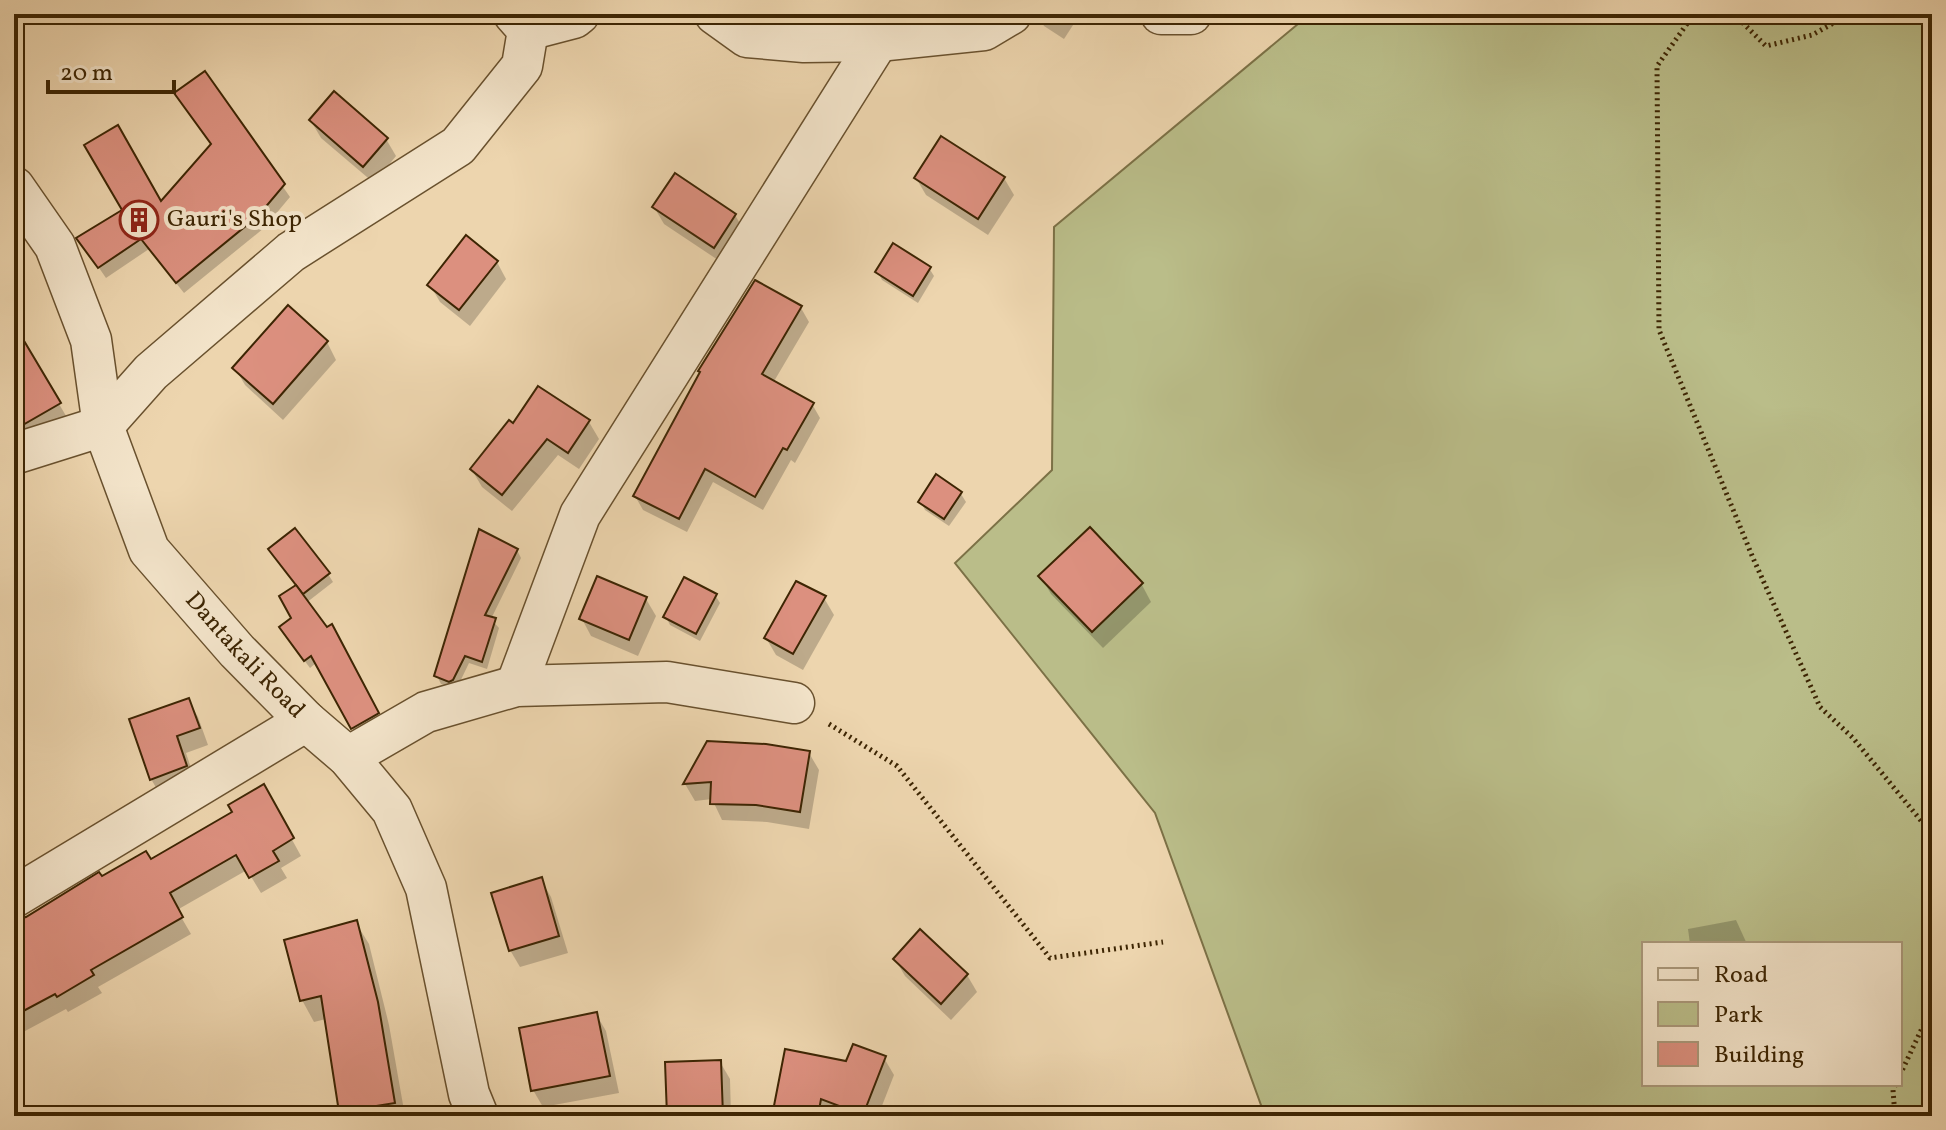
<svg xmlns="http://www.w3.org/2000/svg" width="1946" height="1130" font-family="Vollkorn,serif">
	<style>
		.green { fill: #babd89; stroke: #7c7146; stroke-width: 2; fill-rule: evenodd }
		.shadow { fill: #0003 }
		.building { fill: #dc907f; stroke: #3d2503; stroke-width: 2 }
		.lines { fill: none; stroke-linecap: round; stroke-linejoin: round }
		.minor-casing { stroke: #69512e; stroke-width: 43 }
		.path { stroke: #3d2503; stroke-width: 5; stroke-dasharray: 2 4; stroke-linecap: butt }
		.minor { stroke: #f3e4ca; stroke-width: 40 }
		.labels { text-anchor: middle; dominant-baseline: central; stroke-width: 8; stroke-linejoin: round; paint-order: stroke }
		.poi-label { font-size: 24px; fill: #3d2503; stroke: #f3e4ca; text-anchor: start }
		.street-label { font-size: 24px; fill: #3d2503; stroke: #f3e4ca }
	</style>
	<rect width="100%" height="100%" fill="#edd5ae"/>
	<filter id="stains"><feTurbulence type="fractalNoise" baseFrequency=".0025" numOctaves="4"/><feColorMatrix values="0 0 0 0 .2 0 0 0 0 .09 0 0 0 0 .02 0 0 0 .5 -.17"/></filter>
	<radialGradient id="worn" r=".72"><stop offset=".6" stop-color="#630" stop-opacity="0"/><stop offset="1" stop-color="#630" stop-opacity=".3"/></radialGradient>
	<!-- green -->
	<path class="green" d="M 1310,14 L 1932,14 L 1932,1116 L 1265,1116 L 1155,813 L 955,563 L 1052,470 L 1054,227 ZM 1644,944 L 1900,944 L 1900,1084 L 1644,1084 Z"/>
	<!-- shadow -->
	<g class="shadow">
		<polygon points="1037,14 1074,14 1077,19 1064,39 1044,26"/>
		<polygon points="204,74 290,197 264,228 184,293 149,249 106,278 86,249 161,204 213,145"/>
		<polygon points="311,121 386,139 396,156 374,183 321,138"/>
		<polygon points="916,178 1004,178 1014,195 988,235 926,195"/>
		<polygon points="654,207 735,215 745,232 724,264 664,224"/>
		<polygon points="497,262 506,279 470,326 440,302 430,285"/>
		<polygon points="929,268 934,276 918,303 882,280 878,272"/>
		<polygon points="801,308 809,322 773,383 812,404 820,418 795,463 791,460 763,510 713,482 687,532 643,510 635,496"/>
		<polygon points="327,342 336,360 283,420 245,385 235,368"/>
		<polygon points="35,363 69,421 14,447 14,375"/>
		<polygon points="589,422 599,439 579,469 558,455 512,511 482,487 472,470 514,426"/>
		<polygon points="937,477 961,494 966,502 949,526 925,510 921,502"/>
		<polygon points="1090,530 1142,585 1151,602 1103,648 1051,594 1041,577"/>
		<polygon points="517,550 521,558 491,619 499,628 487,669 469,663 457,688 441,684 437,676"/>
		<polygon points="328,574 333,582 306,603 326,629 331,627 382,722 357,736 317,662 310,668 286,636 294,619 282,596 298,586"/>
		<polygon points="715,595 720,603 700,641 670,625 666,617"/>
		<polygon points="824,598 834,615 803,670 776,655 766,638"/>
		<polygon points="646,599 656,616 638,656 591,636 582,619"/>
		<polygon points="188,700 198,717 208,745 186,753 196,783 161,796 151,779 131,720"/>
		<polygon points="708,743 809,753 819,770 809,829 767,822 722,820 712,799 695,801 685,784"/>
		<polygon points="263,787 301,856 281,868 287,878 261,893 247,870 177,910 191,934 98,987 102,993 68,1012 66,1009 14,1037 14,929 101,879 150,862 234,813"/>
		<polygon points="541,880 551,897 568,953 520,967 510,950"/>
		<polygon points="1736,920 1747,944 1690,944 1688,929"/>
		<polygon points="356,923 369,944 389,1025 405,1116 343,1116 326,1019 314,1022 302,1000"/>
		<polygon points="895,959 967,975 977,992 951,1020 905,976"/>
		<polygon points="596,1014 606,1031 619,1093 543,1107 533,1090"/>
		<polygon points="884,1058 894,1075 878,1116 774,1116 848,1063"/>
		<polygon points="720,1062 730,1079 731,1116 669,1116"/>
	</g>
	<!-- building -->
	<g class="building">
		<polygon points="205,71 285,184 258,216 176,283 141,239 98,268 76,238 122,210 84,145 118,125 161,201 211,144 174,93"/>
		<polygon points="334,91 388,138 363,167 309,120"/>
		<polygon points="941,136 1005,177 978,219 914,178"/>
		<polygon points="675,173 736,214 714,248 652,207"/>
		<polygon points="466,235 498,261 459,310 427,285"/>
		<polygon points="893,243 931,267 913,296 875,272"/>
		<polygon points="755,280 802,306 762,374 814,403 787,450 783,448 755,497 705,469 679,519 633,496 700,372 698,371"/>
		<polygon points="288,305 328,341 273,404 232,368"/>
		<polygon points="14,324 61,403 14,430"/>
		<polygon points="538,386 590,420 568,453 547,439 502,495 470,469 509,420 513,423"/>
		<polygon points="936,474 962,492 944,519 918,502"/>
		<polygon points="1090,527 1143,583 1092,632 1038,576"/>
		<polygon points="295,528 330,573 303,594 268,549"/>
		<polygon points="479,529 518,549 485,615 496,618 482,662 465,656 453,680 449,682 434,676"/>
		<polygon points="597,576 647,597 629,640 579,619"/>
		<polygon points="684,577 717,594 696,634 663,617"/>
		<polygon points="796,581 826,596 793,654 764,638"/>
		<polygon points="296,585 327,627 332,624 379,713 351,729 311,656 304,661 279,627 291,618 279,596"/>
		<polygon points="189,698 200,728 177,736 187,766 150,780 129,719"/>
		<polygon points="707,741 766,744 810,751 800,812 756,805 710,804 711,782 683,784"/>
		<polygon points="264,784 294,838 273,851 279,861 249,878 236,855 170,893 183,917 91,970 94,975 57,997 55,994 14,1016 14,920 26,917 99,872 102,876 146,851 151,859 232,812 228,805"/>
		<polygon points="542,877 559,936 509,951 491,893"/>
		<polygon points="357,920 378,1002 395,1103 339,1112 321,996 300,1001 284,940"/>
		<polygon points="920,929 968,974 941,1004 893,959"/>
		<polygon points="597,1012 610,1076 531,1091 519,1028"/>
		<polygon points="853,1044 886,1056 863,1115 821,1099 818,1116 772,1116 785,1049 846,1061"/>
		<polygon points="721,1060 723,1116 667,1116 665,1062"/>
	</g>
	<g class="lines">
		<defs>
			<g id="minor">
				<polyline points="715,14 747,37 804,42 878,41 984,30 1011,14"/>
				<polyline points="1161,14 1191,14"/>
				<polyline points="528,30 574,18 579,14"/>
				<path id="s1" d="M 14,187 L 55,246 L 91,340 L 103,426 L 149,550 L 237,651 L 306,721 L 348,757 L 392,810 L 426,888 L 469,1094 L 478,1116"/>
				<polyline points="14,454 103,426 151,372 291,252 458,146 522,66 528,30 514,14"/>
				<polyline points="516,686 580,515 878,41"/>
				<polyline points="348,757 426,712 516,686 667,682 794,703"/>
				<polyline points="14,897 306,721"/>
			</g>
		</defs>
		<!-- minor casing -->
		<use href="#minor" class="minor-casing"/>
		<!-- path -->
		<g class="path">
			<polyline points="1694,14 1657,66 1659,330 1753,558 1820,707 1853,738 1932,834"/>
			<polyline points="1734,14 1766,46 1812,35 1850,14"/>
			<polyline points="829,724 897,766 1050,958 1163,942"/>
			<polyline points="1900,1075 1932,1007"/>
			<polyline points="1895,1116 1893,1090 1896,1084"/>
		</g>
		<!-- minor -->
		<use href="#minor" class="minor"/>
	</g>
	<!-- icons -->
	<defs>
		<symbol id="building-ring" viewBox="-11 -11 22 22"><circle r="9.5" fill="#f3e4ca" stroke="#8f2418" stroke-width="1.5"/><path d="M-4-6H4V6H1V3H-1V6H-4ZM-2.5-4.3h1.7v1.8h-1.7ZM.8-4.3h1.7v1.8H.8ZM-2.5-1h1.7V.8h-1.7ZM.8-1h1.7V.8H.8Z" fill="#8f2418"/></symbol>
	</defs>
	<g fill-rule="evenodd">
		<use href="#building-ring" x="117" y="198" width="44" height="44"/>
	</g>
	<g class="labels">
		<!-- poi labels -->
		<g class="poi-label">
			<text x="167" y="220">Gauri's Shop</text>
		</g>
		<!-- street labels -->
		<g class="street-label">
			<text stroke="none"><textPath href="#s1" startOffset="534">Dantakali Road</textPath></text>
		</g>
	</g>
	<!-- margin -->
	<rect width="1946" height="1130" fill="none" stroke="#edd5ae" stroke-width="48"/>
	<rect x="16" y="16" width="1914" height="1098" fill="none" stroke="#3d2503" stroke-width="4"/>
	<rect x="24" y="24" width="1898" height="1082" fill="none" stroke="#3d2503" stroke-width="2"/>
	<!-- legend -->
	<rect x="1642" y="942" width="260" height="144" fill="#f3e4ca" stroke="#aa987a" stroke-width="2"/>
	<rect x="1658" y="968" width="40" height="12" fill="#f3e4ca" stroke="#aa987a" stroke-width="2"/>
	<text x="1714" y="982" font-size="24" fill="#3d2503">Road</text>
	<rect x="1658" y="1002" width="40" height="24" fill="#babd89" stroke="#aa987a" stroke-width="2"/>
	<text x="1714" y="1022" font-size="24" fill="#3d2503">Park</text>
	<rect x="1658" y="1042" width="40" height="24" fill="#dc907f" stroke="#aa987a" stroke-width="2"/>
	<text x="1714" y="1062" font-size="24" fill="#3d2503">Building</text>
	<!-- scale -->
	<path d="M48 80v12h126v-12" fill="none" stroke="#3d2503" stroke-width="4"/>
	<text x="60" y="80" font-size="24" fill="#3d2503" stroke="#f3e4ca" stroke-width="6" paint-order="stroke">20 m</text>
	<rect width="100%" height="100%" filter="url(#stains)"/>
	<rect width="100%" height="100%" fill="url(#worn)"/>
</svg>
